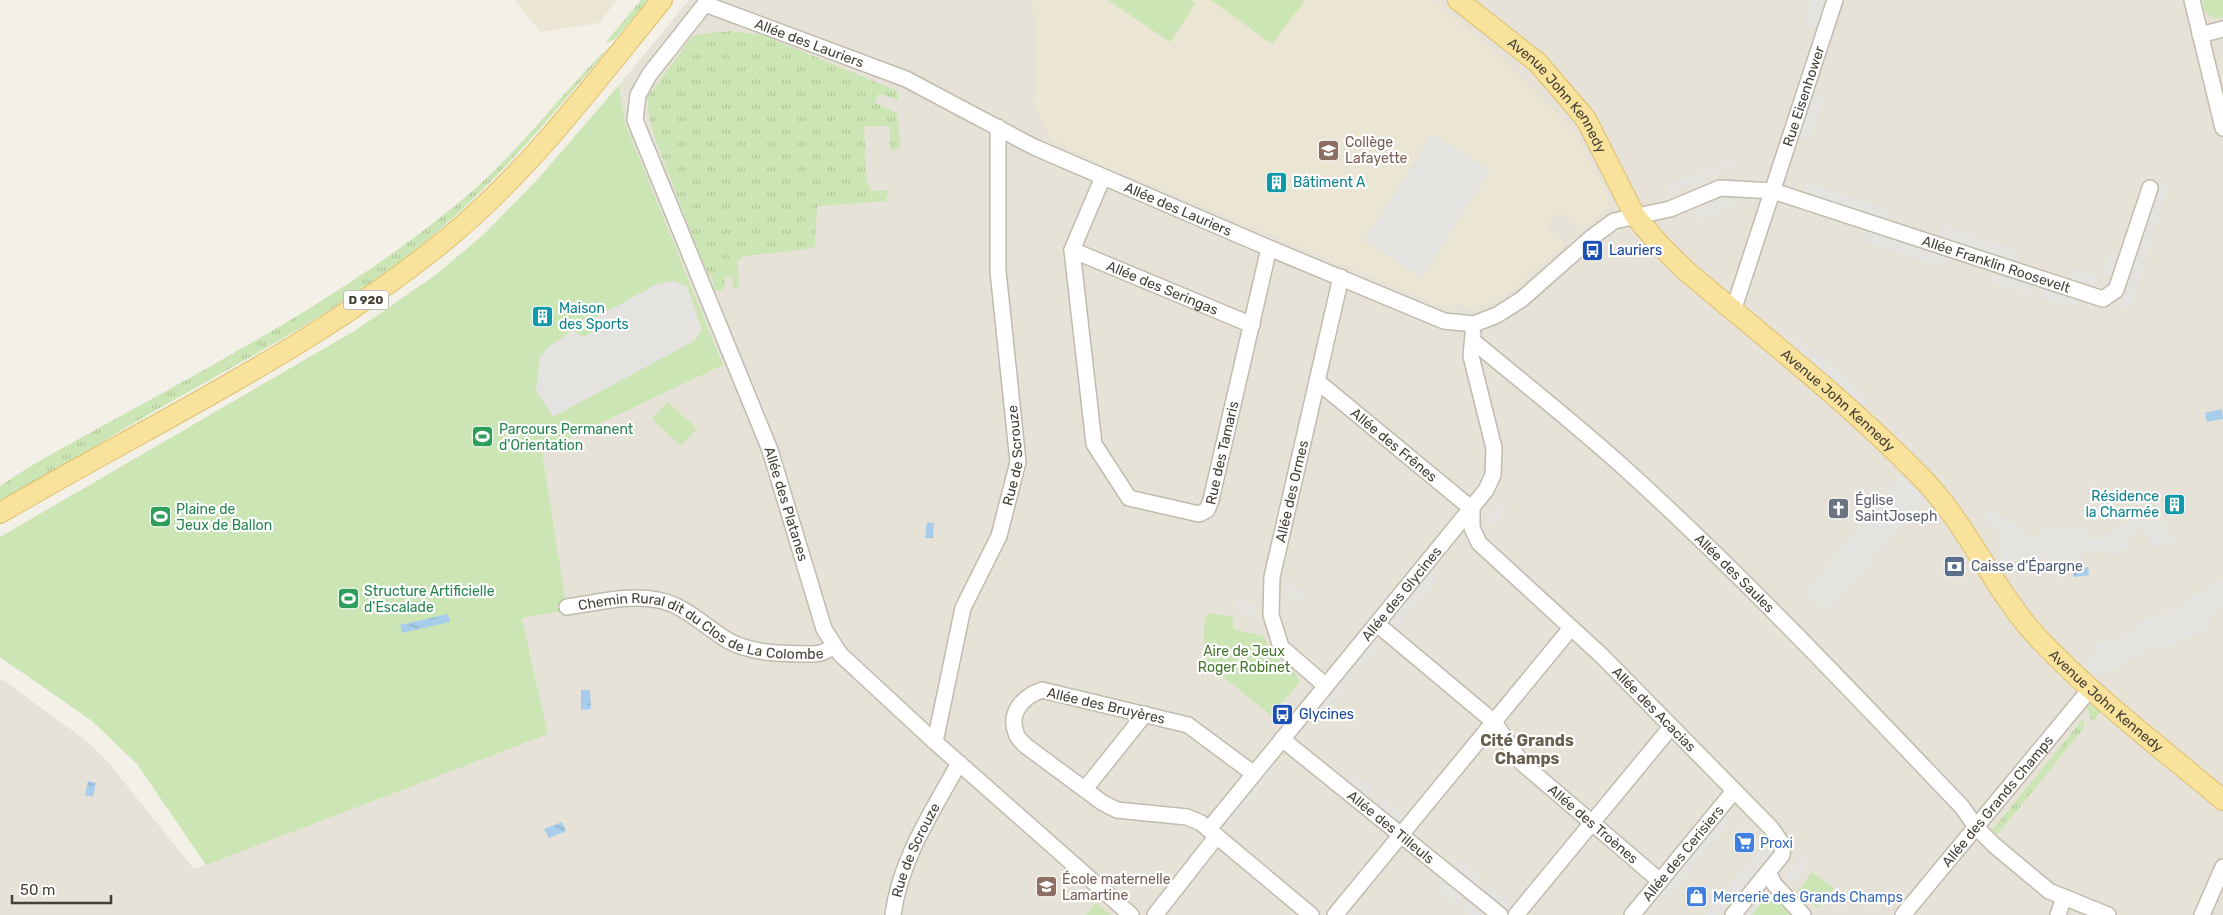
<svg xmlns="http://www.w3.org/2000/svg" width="2223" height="915" font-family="Rubik,sans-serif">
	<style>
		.residential { fill: #e7e2d7 }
		.education { fill: #ebe6d3 }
		.grass { fill: url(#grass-tufts) }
		.park { fill: #cce5b4 }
		.parking { fill: #e5e3e0 }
		.water { fill: url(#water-ripples) }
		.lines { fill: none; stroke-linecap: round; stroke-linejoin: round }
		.minor-casing { stroke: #c1bbae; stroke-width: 18 }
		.major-casing { stroke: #ddc06d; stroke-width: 22 }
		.minor { stroke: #fff; stroke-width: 15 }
		.major { stroke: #f8e29c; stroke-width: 20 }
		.labels { text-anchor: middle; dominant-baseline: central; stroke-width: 4.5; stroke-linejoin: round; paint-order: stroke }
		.shield { fill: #fff; stroke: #7e7a73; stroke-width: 1 }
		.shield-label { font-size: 12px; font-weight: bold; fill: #464137 }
		.street-label { font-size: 14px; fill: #464137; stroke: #fff }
		.education-label { font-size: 14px; fill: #785e54; stroke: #fff; text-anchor: start }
		.culture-label { font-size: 14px; fill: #0d838f; stroke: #fff; text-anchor: start }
		.transit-label { font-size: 14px; fill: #164399; stroke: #fff; text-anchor: start }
		.leisure-label { font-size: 14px; fill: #27864d; stroke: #fff; text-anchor: start }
		.worship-label { font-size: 14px; fill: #5b616d; stroke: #fff; text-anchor: start }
		.service-label { font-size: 14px; fill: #4e5e75; stroke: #fff; text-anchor: start }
		.park-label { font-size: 14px; fill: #45752e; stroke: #fff }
		.shop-label { font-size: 14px; fill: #366cbe; stroke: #fff; text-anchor: start }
		.quarter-label { font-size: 16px; font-weight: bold; fill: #685f4f; stroke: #fff }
	</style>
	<defs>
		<pattern id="grass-tufts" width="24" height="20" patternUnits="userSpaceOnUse" patternTransform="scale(1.25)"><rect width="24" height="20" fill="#cce5b4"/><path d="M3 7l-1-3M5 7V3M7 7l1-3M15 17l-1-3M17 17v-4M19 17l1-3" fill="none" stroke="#b1c69b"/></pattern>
		<pattern id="water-ripples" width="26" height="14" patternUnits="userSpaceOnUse" patternTransform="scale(1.25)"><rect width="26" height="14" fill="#a8cdec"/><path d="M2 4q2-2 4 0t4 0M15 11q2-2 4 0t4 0" fill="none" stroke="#8ba8c0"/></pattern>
	</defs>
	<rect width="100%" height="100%" fill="#f3f0e8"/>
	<!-- residential -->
	<polygon class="residential" points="689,0 2202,0 2205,12 2215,19 2223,17 2223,915 0,915 0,678 88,742 107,761 194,869 548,734 522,617 567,610 542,451 723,365 625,123 619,85"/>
	<!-- education -->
	<g class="education">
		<polygon points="515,0 617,0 599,23 540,32"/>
		<polygon points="1032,0 1431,0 1508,64 1575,133 1609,196 1607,208 1581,231 1560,212 1546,226 1565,243 1512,290 1487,304 1468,308 1453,302 1454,308 1442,306 1096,162 1050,138 1034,102 1036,32"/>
	</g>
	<!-- grass -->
	<g class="grass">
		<polygon points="641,0 649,0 614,40 605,43"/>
		<path d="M 732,31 L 763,35 L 897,91 L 898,100 L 879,93 L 875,103 L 897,113 L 901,146 L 891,152 L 889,126 L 864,126 L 867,185 L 870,185 L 871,191 L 888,190 L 886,201 L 817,206 L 815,247 L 784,252 L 743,256 L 742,259 L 737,260 L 739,287 L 736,290 L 733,288 L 732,277 L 725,278 L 724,289 L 715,291 L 712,276 L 709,276 C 694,241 680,205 667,169 C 658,145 646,121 648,96 L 692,37 L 701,34 Z"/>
		<path d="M 612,44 C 555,112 500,179 432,236 C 355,301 261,351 174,400 C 115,433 58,469 0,503 L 0,486 L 31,466 C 180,381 337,306 469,194 C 521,149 562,92 612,44 Z"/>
		<polygon points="2097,702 2104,708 2093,721 2090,718 2087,706"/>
		<polygon points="2083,719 2085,723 2083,729 1997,835 1992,830"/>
		<polygon points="1096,903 1111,915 1086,915"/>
	</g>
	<!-- park -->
	<g class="park">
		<polygon points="1108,0 1190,0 1195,4 1170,42"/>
		<polygon points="1211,0 1305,0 1272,44"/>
		<polygon points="2202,0 2223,0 2223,17 2215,19 2205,12"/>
		<polygon points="619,85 625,123 723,365 542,451 567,610 522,618 548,734 206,865 137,764 92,721 0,657 0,537 356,330 434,276 482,236 537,180"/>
		<polygon points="668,402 697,429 681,446 652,419"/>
		<polygon points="1207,613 1233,617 1233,629 1263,636 1271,652 1298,676 1299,683 1271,716 1203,660 1204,628"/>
		<polygon points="1812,872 1834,888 1818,908 1797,892"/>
		<polygon points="1769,898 1779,903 1790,915 1751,915 1762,902"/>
	</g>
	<!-- parking -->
	<g class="parking">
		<polygon points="1811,0 1826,0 1817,28 1804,24"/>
		<polygon points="1811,95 1824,99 1809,141 1797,137"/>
		<polygon points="1432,134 1490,170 1422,278 1364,241"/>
		<polygon points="1728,161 1741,163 1739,172 1729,170 1721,172 1670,193 1667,185"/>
		<polygon points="1807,183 1893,211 1889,222 1803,194"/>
		<polygon points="2157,183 2168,187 2129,311 2118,307"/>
		<polygon points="1732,194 1736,204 1697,222 1692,212"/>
		<polygon points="1942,225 2021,252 2018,263 1938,236"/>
		<polygon points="1866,231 1948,258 1945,268 1862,241"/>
		<polygon points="2109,252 2118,255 2112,277 2102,274"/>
		<polygon points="2074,268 2098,277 2095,286 2070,278"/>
		<polygon points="1995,273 2034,285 2031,295 1992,283"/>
		<polygon points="673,281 687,286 702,329 694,341 553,417 536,391 540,357 548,347 573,330 583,337 599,329 593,319 657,284"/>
		<polygon points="2044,288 2079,299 2075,309 2041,298"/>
		<polygon points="1797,337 1871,400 1865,408 1791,345"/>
		<polygon points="1901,474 1928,500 1906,520 1828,612 1804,593"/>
		<polygon points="1501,499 1507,506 1491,527 1485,520"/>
		<polygon points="1986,512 1997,512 2033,538 2040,538 2041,529 2091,530 2090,539 2096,540 2142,514 2164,522 2175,544 2153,548 2143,529 2128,537 2131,544 2111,557 2104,549 2084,551 2084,559 2001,560 2002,538 1999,532 1987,523"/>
		<polygon points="1428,570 1437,578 1419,601 1409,593"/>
		<polygon points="2223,578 2223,608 2210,616 2212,627 2165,648 2148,650 2098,678 2083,664 2095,655 2092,646 2138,628 2137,622 2173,609"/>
		<polygon points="1290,582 1306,594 1299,603 1284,591"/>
		<polygon points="1407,597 1416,605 1397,627 1388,620"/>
		<polygon points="1237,600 1256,605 1254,615 1234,610"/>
		<polygon points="1373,638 1381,645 1360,671 1352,665"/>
		<polygon points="1346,669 1354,675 1322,715 1314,709"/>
		<polygon points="1268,762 1276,769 1232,822 1224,815"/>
		<polygon points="1353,773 1374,790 1368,798 1347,781"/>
		<polygon points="1383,799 1406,817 1400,825 1377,806"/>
		<polygon points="1725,811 1733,817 1667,898 1659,891"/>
		<polygon points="1763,846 1771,852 1718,915 1705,915"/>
		<polygon points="1800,857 1808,863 1793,883 1785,877"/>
		<polygon points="1457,859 1480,877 1473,885 1451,867"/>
		<polygon points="1440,880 1463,897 1456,905 1434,888"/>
		<polygon points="1485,882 1516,907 1510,914 1479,889"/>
		<polygon points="1755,895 1762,902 1751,915 1739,915"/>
		<polygon points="1468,902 1484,915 1469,915 1462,910"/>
	</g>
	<!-- water -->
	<g class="water">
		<polygon points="2222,409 2223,419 2207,422 2205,413"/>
		<polygon points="927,522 934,523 933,538 925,538"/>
		<polygon points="2088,567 2089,575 2074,577 2073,569"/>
		<polygon points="448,614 450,622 402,633 400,625"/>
		<polygon points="581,690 590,690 591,709 581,710"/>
		<polygon points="88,781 96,783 93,797 85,795"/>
		<polygon points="562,822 566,831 549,838 544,829"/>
	</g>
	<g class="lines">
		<defs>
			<g id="minor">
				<polyline points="2192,0 2223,128"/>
				<polyline points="2200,35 2223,29"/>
				<path id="s1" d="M 1103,177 L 1072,250 L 1094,444 L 1129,498 L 1199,514 L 1207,510 L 1211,500 L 1269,248"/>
				<path id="s2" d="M 1072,250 L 1252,325"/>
				<path id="s3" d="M 1733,311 L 1835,0"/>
				<path id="s4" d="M 1473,341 C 1526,385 1581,428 1632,475 C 1747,580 1854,694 1962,807 L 1976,827 L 1994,845 L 2049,891 L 2108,915"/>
				<path id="s5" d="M 1317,381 L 1472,509 L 1472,528 L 1479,543 L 1602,656 L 1771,828 L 1783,845 L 1782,855 L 1768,872 L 1774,884 L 1803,915"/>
				<path id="s6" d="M 567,607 C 596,603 629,594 658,600 C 685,605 704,626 727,640 C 751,654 786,654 813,654 L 821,653 L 834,647"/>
				<path id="s7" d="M 1377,624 L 1494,722 L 1522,763 L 1660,881"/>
				<path id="s8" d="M 1326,686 L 1281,647 L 1271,615 L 1272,577 L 1341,277"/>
				<path id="s9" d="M 1282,739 L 1500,915"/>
				<path id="s10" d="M 935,742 L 963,608 L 999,536 L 1018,462 L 998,271 L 998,127"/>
				<path d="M 1254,774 L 1188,725 L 1042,690 C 1024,696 1008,712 1016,733 C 1017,738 1023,743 1026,746 L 1103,803 L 1117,810 L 1187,817 L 1201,823 L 1311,915"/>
				<polyline points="1085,789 1145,714"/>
				<path id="s11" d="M 1209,829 L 1486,490 L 1493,475 L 1494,448 L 1471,356 L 1473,334"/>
				<path id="s12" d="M 893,915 C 900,859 933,811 959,763"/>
				<path id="s13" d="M 1131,915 L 935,742 L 840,654 L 824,629 L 770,450 L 635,120 L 638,95 L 649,75 L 705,4 L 906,79 L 1034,147 L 1269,248 L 1444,321 L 1474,324 L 1497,315 L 1522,299 L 1591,238 L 1614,221 L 1670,209 L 1720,188 L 1773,191 L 2103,299 L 2116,290 L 2150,188"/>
				<polyline points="1155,915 1217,836"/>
				<polyline points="1335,915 1571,628"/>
				<polyline points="1516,915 1671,727"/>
				<path id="s14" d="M 1632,915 L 1734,791"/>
				<polyline points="1733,915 1768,872"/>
				<path id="s15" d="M 1903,915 L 2091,688"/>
				<polyline points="2058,915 2064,897"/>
				<polyline points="2202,915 2223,867"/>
			</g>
			<g id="major">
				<path id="s16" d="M 1458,0 L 1538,63 L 1586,119 L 1635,216 L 1658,243 L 1685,270 C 1764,337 1847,401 1920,476 C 1968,524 1993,590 2039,639 C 2095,698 2161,748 2223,800"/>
				<path d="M 0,513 C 149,425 315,348 449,237 C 531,169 595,82 662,0"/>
			</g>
		</defs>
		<!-- minor casing -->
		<use href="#minor" class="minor-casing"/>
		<!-- major casing -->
		<use href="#major" class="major-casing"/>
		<!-- minor -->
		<use href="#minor" class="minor"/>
		<!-- major -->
		<use href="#major" class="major"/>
	</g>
	<!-- icons -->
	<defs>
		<symbol id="school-square" viewBox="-11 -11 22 22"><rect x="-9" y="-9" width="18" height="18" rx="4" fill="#8d6e63" stroke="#fff"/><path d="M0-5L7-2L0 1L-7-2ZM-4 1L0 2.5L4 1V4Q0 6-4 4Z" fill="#fff"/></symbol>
		<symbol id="building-square" viewBox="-11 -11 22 22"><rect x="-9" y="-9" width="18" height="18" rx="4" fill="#0f9aa8" stroke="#fff"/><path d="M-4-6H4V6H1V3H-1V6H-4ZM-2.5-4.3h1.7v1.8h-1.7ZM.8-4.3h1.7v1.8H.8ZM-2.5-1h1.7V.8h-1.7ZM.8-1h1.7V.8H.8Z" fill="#fff"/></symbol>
		<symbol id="bus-square" viewBox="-11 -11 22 22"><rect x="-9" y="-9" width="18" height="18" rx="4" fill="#1a4fb4" stroke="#fff"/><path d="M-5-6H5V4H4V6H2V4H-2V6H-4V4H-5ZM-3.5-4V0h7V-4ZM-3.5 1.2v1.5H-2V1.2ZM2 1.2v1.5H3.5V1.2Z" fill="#fff"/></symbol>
		<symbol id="stadium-square" viewBox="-11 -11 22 22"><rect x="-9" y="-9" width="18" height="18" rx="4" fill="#2e9e5b" stroke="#fff"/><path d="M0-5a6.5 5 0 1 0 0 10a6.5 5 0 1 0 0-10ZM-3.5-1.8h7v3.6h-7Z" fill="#fff"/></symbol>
		<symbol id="church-square" viewBox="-11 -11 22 22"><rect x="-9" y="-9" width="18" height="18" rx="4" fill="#6b7280" stroke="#fff"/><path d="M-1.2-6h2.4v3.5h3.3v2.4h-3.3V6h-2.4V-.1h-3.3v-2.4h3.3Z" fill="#fff"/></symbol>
		<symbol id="bank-square" viewBox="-11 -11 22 22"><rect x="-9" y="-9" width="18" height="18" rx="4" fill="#5c6f8a" stroke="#fff"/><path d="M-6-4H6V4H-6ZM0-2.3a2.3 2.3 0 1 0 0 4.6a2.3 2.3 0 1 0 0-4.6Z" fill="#fff"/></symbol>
		<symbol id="supermarket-square" viewBox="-11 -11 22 22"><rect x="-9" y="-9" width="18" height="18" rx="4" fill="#3f7fe0" stroke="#fff"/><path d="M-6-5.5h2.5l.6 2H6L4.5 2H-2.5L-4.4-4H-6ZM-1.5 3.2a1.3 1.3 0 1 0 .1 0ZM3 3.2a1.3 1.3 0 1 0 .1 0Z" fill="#fff"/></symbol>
		<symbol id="shop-square" viewBox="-11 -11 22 22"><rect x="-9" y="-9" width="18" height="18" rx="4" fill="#3f7fe0" stroke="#fff"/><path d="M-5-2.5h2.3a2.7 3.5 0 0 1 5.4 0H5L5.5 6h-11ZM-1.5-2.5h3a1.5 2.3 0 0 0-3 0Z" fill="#fff"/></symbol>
	</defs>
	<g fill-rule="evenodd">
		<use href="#school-square" x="1316" y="138" width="25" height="25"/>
		<use href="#building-square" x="1264" y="170" width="25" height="25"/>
		<use href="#bus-square" x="1580" y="238" width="25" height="25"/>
		<use href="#building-square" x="530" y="304" width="25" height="25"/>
		<use href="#stadium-square" x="470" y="424" width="25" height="25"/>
		<use href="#building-square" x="2162" y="492" width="25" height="25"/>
		<use href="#church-square" x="1826" y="496" width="25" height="25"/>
		<use href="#stadium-square" x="148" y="504" width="25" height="25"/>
		<use href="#bank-square" x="1942" y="554" width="25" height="25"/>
		<use href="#stadium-square" x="336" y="586" width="25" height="25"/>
		<use href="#bus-square" x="1270" y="702" width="25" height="25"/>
		<use href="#supermarket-square" x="1732" y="830" width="25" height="25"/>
		<use href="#school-square" x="1034" y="874" width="25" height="25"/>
		<use href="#shop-square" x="1684" y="884" width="25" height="25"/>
	</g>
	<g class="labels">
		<!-- shield labels -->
		<rect class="shield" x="343.5" y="290.5" width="45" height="19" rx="4"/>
		<g class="shield-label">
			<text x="366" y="300">D 920</text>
		</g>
		<!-- street labels -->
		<g class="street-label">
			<text stroke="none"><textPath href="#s13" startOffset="1214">Allée des Lauriers</textPath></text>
			<text stroke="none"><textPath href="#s3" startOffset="226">Rue Eisenhower</textPath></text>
			<text stroke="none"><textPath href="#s16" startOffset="139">Avenue John Kennedy</textPath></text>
			<text stroke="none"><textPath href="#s13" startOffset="1619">Allée des Lauriers</textPath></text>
			<text stroke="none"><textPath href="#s13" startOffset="2512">Allée Franklin Roosevelt</textPath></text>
			<text stroke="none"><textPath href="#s2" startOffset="98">Allée des Seringas</textPath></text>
			<text stroke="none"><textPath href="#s16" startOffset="559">Avenue John Kennedy</textPath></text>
			<text stroke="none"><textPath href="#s5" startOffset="100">Allée des Frênes</textPath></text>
			<text stroke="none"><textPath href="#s1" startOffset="479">Rue des Tamaris</textPath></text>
			<text stroke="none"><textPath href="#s10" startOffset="300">Rue de Scrouze</textPath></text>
			<text stroke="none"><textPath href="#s8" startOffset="219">Allée des Ormes</textPath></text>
			<text transform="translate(786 504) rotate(73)">Allée des Platanes</text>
			<text stroke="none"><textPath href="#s4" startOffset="350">Allée des Saules</textPath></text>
			<text stroke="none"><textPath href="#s11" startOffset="304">Allée des Glycines</textPath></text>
			<text stroke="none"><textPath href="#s6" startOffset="141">Chemin Rural dit du Clos de La Colombe</textPath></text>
			<text stroke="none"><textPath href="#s16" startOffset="964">Avenue John Kennedy</textPath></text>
			<text transform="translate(1106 706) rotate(13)">Allée des Bruyères</text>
			<text stroke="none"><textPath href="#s5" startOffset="478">Allée des Acacias</textPath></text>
			<text stroke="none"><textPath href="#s15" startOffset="148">Allée des Grands Champs</textPath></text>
			<text stroke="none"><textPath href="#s7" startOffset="296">Allée des Troènes</textPath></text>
			<text stroke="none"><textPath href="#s9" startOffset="140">Allée des Tilleuls</textPath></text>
			<text stroke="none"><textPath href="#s12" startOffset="69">Rue de Scrouze</textPath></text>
			<text stroke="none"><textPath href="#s14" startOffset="80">Allée des Cerisiers</textPath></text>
		</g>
		<!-- education labels -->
		<g class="education-label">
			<text x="1345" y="142">Collège<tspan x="1345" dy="16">Lafayette</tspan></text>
			<text x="1062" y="879">École maternelle<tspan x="1062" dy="16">Lamartine</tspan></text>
		</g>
		<!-- culture labels -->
		<g class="culture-label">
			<text x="1293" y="182">Bâtiment A</text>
			<text x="559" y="308">Maison<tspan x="559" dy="16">des Sports</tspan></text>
			<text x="2159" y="496" text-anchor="end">Résidence<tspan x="2159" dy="16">la Charmée</tspan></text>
		</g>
		<!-- transit labels -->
		<g class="transit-label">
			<text x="1609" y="250">Lauriers</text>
			<text x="1299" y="714">Glycines</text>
		</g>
		<!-- leisure labels -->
		<g class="leisure-label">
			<text x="499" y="429">Parcours Permanent<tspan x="499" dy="16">d'Orientation</tspan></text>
			<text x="176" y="509">Plaine de<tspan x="176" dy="16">Jeux de Ballon</tspan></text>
			<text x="364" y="591">Structure Artificielle<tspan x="364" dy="16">d'Escalade</tspan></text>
		</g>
		<!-- worship labels -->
		<g class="worship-label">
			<text x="1855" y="500">Église<tspan x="1855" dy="16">SaintJoseph</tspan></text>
		</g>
		<!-- service labels -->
		<g class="service-label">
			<text x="1971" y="566">Caisse d'Épargne</text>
		</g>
		<!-- park labels -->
		<g class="park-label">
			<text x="1244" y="651">Aire de Jeux<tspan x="1244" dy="16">Roger Robinet</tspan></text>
		</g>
		<!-- shop labels -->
		<g class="shop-label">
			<text x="1760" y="843">Proxi</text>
			<text x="1713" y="897">Mercerie des Grands Champs</text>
		</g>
		<!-- quarter labels -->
		<g class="quarter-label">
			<text x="1527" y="740">Cité Grands<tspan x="1527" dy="18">Champs</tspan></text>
		</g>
	</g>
	<!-- scale -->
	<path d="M12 895v8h99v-8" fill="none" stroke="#464137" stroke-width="2.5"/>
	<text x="20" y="895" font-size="15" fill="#464137" stroke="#ffffff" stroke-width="4" paint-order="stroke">50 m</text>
</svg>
